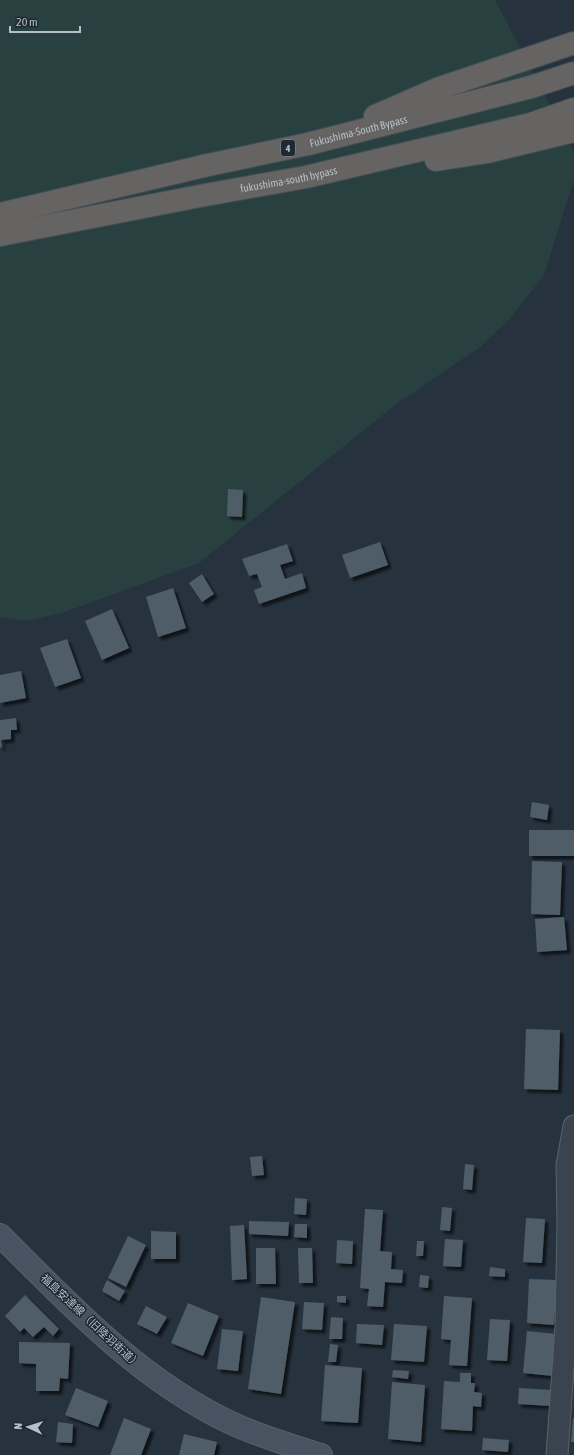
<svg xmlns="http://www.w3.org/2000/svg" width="574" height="1455" font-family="'Asap Condensed','Noto Sans JP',sans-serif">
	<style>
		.green { fill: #294040 }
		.building { fill: #4f5d69; filter: url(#shadow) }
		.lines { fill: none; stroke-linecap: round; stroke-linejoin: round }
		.minor-casing { stroke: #58626c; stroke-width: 23 }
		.secondary-casing { stroke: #58626c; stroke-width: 24 }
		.trunk-casing { stroke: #454f59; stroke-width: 24 }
		.minor { stroke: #3a444e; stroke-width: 21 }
		.secondary { stroke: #485361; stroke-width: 22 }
		.trunk { stroke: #666462; stroke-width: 22 }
		.labels { text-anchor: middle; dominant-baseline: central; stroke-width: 3; stroke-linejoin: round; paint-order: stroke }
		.shield { fill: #1f2933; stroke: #89929c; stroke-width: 1 }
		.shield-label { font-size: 10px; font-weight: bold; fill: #b6bfc9 }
		.street-label { font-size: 11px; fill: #b6bfc9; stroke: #1f2933 }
	</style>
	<defs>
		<filter id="shadow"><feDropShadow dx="3.5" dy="3.5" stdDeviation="1" flood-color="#0009"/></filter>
	</defs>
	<rect width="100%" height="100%" fill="#26323e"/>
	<!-- green -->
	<polygon class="green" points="0,0 495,0 574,152 574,179 544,275 509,320 480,347 395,405 199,563 62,613 26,621 0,617"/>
	<!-- building -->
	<g class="building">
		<polygon points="228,489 243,490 242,517 227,516"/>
		<polygon points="380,542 388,565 350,578 342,555"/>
		<polygon points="287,544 293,561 280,565 285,579 302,573 306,588 259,604 254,590 262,587 257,574 249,576 242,559"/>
		<polygon points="202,574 214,594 202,602 189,583"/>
		<polygon points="173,588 186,628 158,637 146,597"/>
		<polygon points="112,609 129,648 102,660 85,621"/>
		<polygon points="67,639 81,678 55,687 40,648"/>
		<polygon points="21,671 26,698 0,703 0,675"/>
		<polygon points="16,718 17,730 11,730 11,739 1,740 2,747 0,748 0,720"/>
		<polygon points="532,802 549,805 547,820 530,817"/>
		<rect x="529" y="830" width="45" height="26"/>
		<polygon points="532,861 562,862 560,915 531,914"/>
		<polygon points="564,917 567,950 537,952 535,919"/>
		<polygon points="526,1029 560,1030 558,1090 524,1089"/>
		<polygon points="262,1156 264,1175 252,1176 250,1157"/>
		<polygon points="465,1164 474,1165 472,1190 463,1189"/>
		<polygon points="295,1198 307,1199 306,1215 294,1214"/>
		<polygon points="442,1207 452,1208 450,1231 440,1230"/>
		<polygon points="365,1209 383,1210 380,1251 392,1252 391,1269 403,1270 402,1283 385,1282 383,1307 367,1306 369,1289 360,1288"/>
		<polygon points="526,1218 545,1219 542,1263 523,1262"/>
		<polygon points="249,1221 289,1222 288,1236 249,1234"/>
		<polygon points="295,1224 307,1224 307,1238 294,1237"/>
		<polygon points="244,1225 247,1279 232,1280 230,1226"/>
		<polygon points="151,1231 176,1232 176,1259 151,1259"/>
		<polygon points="128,1236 146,1245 126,1287 108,1278"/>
		<polygon points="445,1239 463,1240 461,1267 443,1266"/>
		<polygon points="337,1240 353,1241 352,1264 336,1263"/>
		<polygon points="417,1241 424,1241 423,1256 416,1256"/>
		<polygon points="256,1248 275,1248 276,1284 256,1284"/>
		<polygon points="298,1248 312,1248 313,1283 299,1283"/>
		<polygon points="490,1267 505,1269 505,1277 489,1276"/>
		<polygon points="420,1275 429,1276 428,1288 419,1287"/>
		<polygon points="529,1279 557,1280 554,1325 527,1323"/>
		<polygon points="107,1280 125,1291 119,1301 102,1291"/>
		<polygon points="25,1295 59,1329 53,1336 44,1327 33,1337 24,1328 20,1332 5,1316"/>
		<polygon points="337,1296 346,1296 346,1303 337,1302"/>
		<polygon points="444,1296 472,1298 467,1366 449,1365 451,1340 441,1339"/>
		<polygon points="261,1297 295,1302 281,1394 248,1389"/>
		<polygon points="304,1302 324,1303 322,1330 302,1329"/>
		<polygon points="188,1303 219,1316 203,1356 171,1343"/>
		<polygon points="146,1306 167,1317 157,1334 137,1324"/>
		<polygon points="331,1317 343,1318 342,1339 329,1339"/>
		<polygon points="490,1319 510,1320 507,1361 487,1360"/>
		<polygon points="357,1324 384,1325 382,1345 356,1343"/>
		<polygon points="394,1324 427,1326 424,1362 391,1360"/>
		<polygon points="222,1329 243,1331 238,1371 217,1369"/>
		<polygon points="527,1331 557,1334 553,1376 523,1373"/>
		<polygon points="19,1342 70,1343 68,1379 60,1378 59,1391 36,1391 36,1364 19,1363"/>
		<polygon points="330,1344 338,1345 336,1362 328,1362"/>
		<polygon points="325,1365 362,1368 358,1423 321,1421"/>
		<polygon points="393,1370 409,1371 408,1379 392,1377"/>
		<polygon points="460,1373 471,1373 471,1383 475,1383 474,1392 482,1393 481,1407 473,1406 472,1431 441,1429 444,1381 460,1382"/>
		<polygon points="392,1382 425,1385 421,1442 388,1439"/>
		<polygon points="76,1388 108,1401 98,1427 65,1415"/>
		<polygon points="519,1388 552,1390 551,1406 518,1404"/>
		<polygon points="124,1418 151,1429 141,1455 110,1455"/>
		<polygon points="573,1418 574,1418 574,1442 571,1442"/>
		<polygon points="58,1422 73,1424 72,1443 56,1442"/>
		<polygon points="184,1434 217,1442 214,1455 179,1455"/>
		<polygon points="483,1438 509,1440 508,1452 482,1450"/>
	</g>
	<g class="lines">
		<defs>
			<polyline id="minor" points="557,1455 566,1326 568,1224 567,1165 574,1126"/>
			<path id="secondary" d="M 0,1235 C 70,1305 139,1379 229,1422 C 258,1436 290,1445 321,1455"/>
			<g id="trunk">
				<polyline points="375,116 437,89 574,43"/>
				<polyline points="436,160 487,152 574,131"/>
				<path id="s1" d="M 0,214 L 208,165 L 308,144 L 531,87 L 574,73"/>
				<path id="s2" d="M 0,235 L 205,195 L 306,177 L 531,124 L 574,109"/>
			</g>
		</defs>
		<!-- minor casing -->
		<use href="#minor" class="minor-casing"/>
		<!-- secondary casing -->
		<use href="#secondary" class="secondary-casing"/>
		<!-- trunk casing -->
		<use href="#trunk" class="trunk-casing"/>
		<!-- minor -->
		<use href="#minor" class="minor"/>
		<!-- secondary -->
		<use href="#secondary" class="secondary"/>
		<!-- trunk -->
		<use href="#trunk" class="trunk"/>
	</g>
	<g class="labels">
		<!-- shield labels -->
		<rect class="shield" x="281" y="140" width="14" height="16" rx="3"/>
		<g class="shield-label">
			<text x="288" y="148">4</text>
		</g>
		<!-- street labels -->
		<g class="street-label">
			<text stroke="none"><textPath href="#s1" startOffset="368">Fukushima-South Bypass</textPath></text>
			<text stroke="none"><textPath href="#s2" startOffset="294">fukushima-south bypass</textPath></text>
			<text transform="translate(91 1321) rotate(43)">福島安達線（旧陸羽街道）</text>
		</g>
	</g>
	<!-- north arrow -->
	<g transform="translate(28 1427) rotate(274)" stroke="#1f2933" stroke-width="3" paint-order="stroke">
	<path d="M0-3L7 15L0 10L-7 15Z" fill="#b6bfc9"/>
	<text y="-6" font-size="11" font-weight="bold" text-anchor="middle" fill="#b6bfc9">N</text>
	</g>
	<!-- scale -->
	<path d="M10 26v6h70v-6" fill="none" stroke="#b6bfc9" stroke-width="2"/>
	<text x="16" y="26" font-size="12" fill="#b6bfc9" stroke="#1f2933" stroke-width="3" paint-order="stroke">20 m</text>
</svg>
